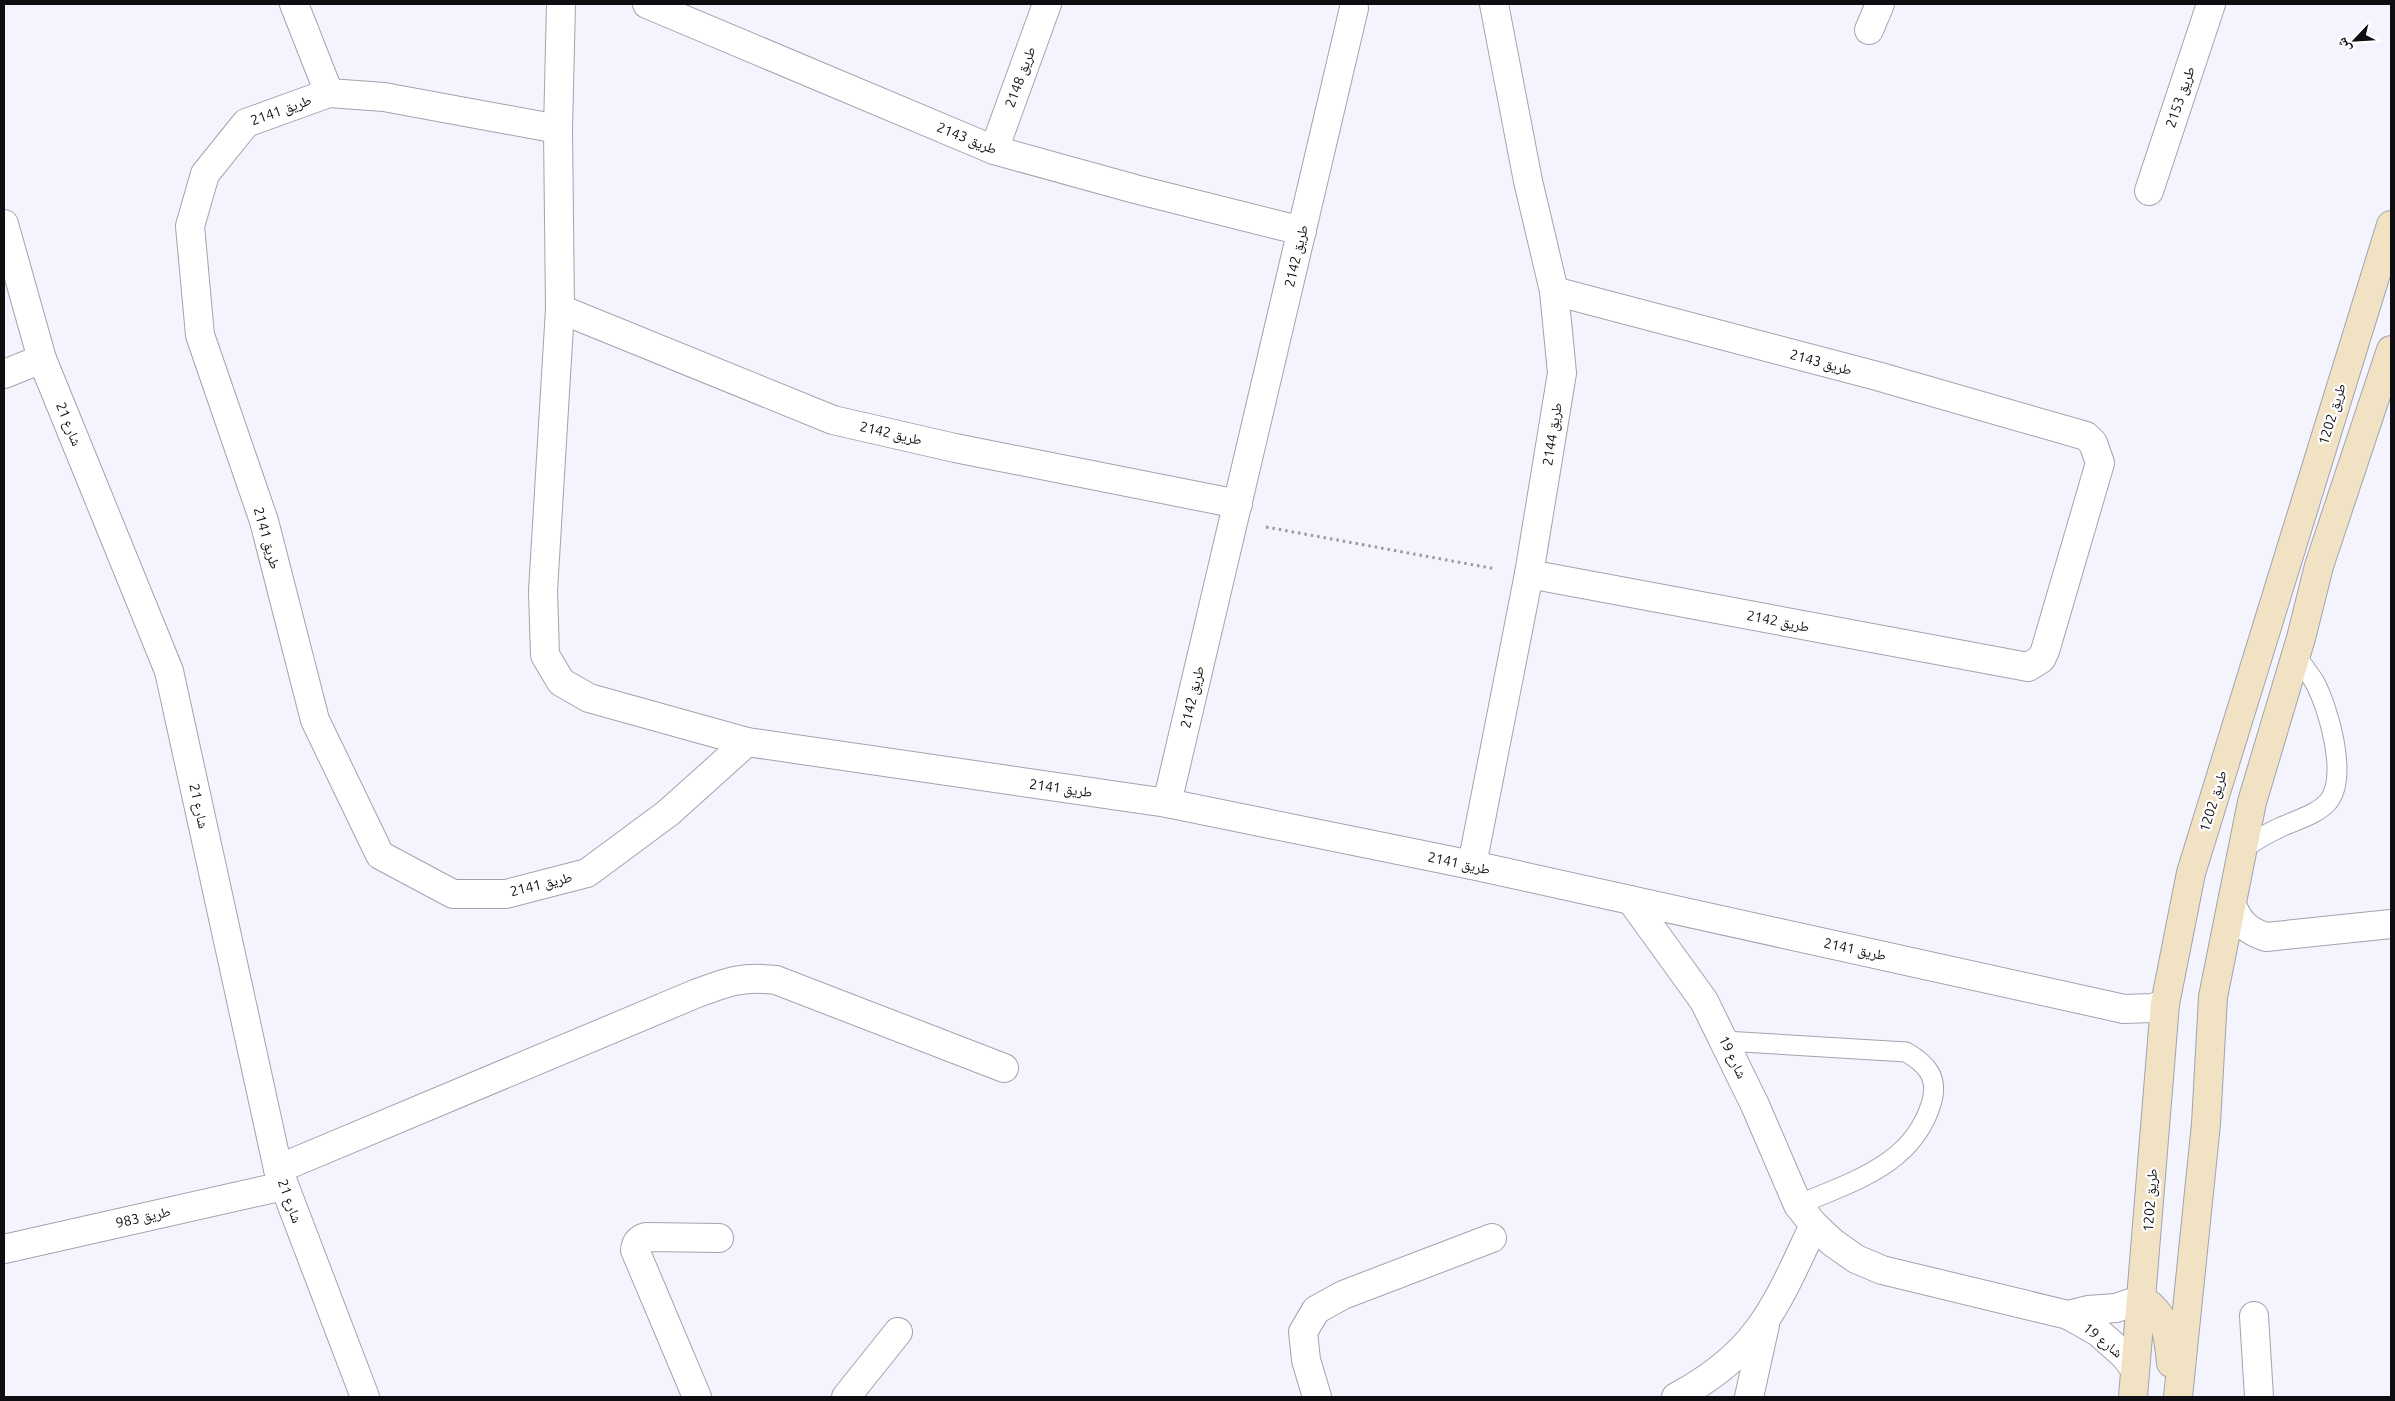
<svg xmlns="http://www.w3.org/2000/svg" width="2395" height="1401" font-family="Ubuntu,'Noto Naskh Arabic',sans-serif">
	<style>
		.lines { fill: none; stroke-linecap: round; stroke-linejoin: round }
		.lane-casing { stroke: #a3a3af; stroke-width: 21 }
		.street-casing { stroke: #a3a3af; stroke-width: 30 }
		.secondary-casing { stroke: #a3a3af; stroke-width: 30 }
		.path { stroke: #9a9aa1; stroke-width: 3; stroke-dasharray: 2.5 4; stroke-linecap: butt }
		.lane { stroke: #fff; stroke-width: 19 }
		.street { stroke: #fff; stroke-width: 28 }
		.secondary { stroke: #f2e2c4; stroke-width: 28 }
		.labels { text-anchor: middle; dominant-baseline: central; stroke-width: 4.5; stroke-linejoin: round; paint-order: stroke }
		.street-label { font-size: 14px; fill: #0e0e12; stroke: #fff }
	</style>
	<rect width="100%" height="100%" fill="#f4f4fe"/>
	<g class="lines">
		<defs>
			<g id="lane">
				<path d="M 2244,848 C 2256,840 2268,833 2281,827 C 2296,820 2316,815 2328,802 C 2349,777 2328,706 2314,681 C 2308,672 2302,664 2296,656"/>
				<path d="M 1725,1041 L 1906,1052 C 1927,1064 1938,1077 1932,1101 C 1914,1165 1853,1181 1798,1205"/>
			</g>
			<g id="street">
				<polyline points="294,4 329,93"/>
				<polyline points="561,4 558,129 560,309 543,591 545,655 561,682 589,698 747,742 1167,803 1472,865 2124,1009 2152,1008 2165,1004"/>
				<polyline points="647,4 994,150 1135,189 1302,231"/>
				<polyline points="1869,30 1880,4"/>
				<polyline points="558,129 384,97 329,93 246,123 205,174 190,226 200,335 264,521 315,720 380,855 453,894 506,894 587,873 668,813 747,742"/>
				<polyline points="994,150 1047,4"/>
				<polyline points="2149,191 2211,4"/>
				<polyline points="4,224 42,359 169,671 278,1169 365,1397"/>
				<polyline points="560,309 833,420 955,448 1238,504"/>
				<polyline points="4,374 42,359"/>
				<polyline points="1529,574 2028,667 2041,659 2045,651 2100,463 2093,443 2086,436 1877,376 1554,291"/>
				<polyline points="1167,803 1354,8"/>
				<polyline points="1472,865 1529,574 1562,373 1554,291 1528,181 1494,4"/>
				<polyline points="1631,900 1704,1001 1755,1105 1798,1205 1814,1225 1832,1242 1856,1259 1882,1270 2068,1315 2098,1332 2124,1355 2135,1369"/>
				<path d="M 2232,905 C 2239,923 2248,931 2266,937 L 2391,924"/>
				<path d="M 278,1169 L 695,994 C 727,982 741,976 776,980 L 1004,1068"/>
				<polyline points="4,1249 283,1186"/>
				<polyline points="2068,1315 2088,1310 2116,1308 2142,1299"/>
				<polyline points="2254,1316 2259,1397"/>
				<path d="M 697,1397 L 635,1250 C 636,1242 639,1239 646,1237 L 719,1238"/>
				<polyline points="846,1397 898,1332"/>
				<polyline points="1317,1397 1306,1360 1303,1332 1316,1310 1343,1295 1492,1238"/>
				<path d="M 1676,1397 C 1759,1353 1776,1306 1814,1225"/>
				<polyline points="1749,1397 1765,1325"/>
			</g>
			<g id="secondary">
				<path d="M 2142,1299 C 2168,1316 2168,1335 2171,1363"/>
				<polyline points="2133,1397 2165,1004 2191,873 2391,225"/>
				<polyline points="2178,1397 2206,1124 2213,997 2252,802 2301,638 2319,566 2391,350"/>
			</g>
		</defs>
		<!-- lane casing -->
		<use href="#lane" class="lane-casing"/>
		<!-- street casing -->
		<use href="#street" class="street-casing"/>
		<!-- secondary casing -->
		<use href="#secondary" class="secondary-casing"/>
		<!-- path -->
		<polyline class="path" points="1266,527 1496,569"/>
		<!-- lane -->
		<use href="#lane" class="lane"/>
		<!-- street -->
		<use href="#street" class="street"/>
		<!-- secondary -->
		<use href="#secondary" class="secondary"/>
	</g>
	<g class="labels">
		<!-- street labels -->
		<g class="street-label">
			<text transform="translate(1020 77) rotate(-70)">طريق 2148</text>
			<text transform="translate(2180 97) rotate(-71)">طريق 2153</text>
			<text transform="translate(281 110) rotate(-20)">طريق 2141</text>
			<text transform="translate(967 138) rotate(22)">طريق 2143</text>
			<text transform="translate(1296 256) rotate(-77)">طريق 2142</text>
			<text transform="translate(1821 362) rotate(15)">طريق 2143</text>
			<text transform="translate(2332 414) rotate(-73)">طريق 1202</text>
			<text transform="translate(69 424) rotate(68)">شارع 21</text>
			<text transform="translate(891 433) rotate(13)">طريق 2142</text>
			<text transform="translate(1552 434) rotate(-81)">طريق 2144</text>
			<text transform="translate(267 538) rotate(74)">طريق 2141</text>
			<text transform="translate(1778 621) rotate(11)">طريق 2142</text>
			<text transform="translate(1192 697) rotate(-77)">طريق 2142</text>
			<text transform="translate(1061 788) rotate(8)">طريق 2141</text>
			<text transform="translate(2213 801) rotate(-73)">طريق 1202</text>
			<text transform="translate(199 806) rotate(78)">شارع 21</text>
			<text transform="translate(1459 863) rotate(12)">طريق 2141</text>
			<text transform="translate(541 884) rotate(-14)">طريق 2141</text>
			<text transform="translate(1855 949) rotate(12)">طريق 2141</text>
			<text transform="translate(1733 1057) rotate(64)">شارع 19</text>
			<text transform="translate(2150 1200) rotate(-86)">طريق 1202</text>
			<text transform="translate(290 1201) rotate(70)">شارع 21</text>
			<text transform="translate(143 1217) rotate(-13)">طريق 983</text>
			<text transform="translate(2103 1340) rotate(39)">شارع 19</text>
		</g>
	</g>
	<!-- border -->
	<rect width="2395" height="1401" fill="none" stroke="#0e0e12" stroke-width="10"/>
	<!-- north arrow -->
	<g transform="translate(2355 40) rotate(245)" stroke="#ffffff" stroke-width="4" paint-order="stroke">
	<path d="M0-4L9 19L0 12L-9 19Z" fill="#0e0e12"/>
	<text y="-8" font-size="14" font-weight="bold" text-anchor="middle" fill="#0e0e12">ش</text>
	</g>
</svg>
